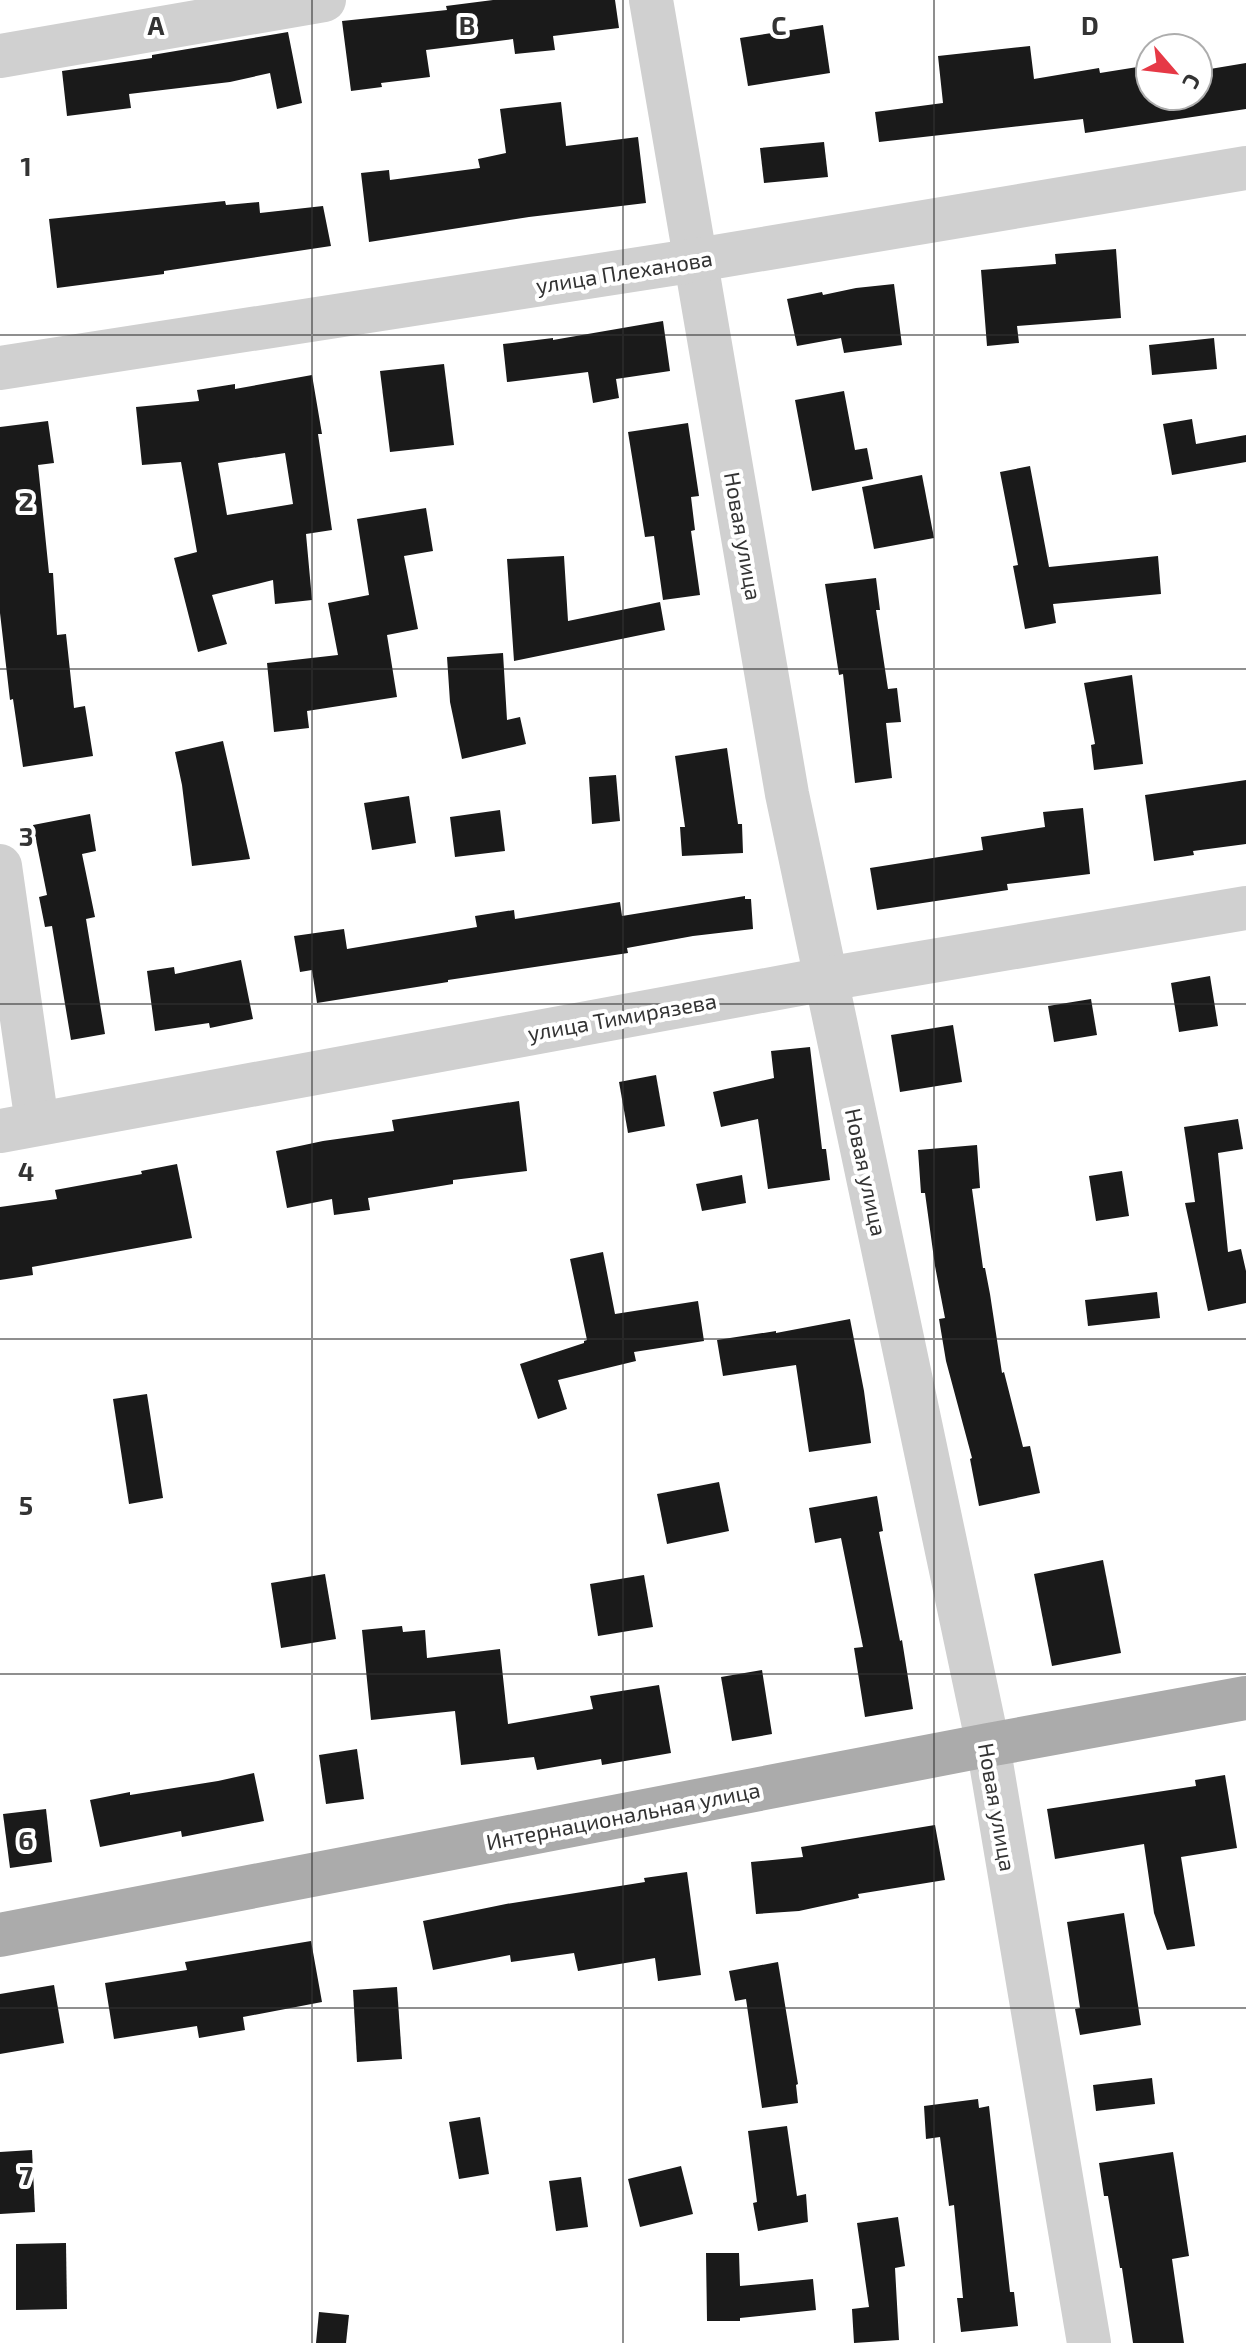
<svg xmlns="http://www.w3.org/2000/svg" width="1246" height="2343" font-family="'Exo 2',sans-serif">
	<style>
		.building { fill: #1a1a1a; fill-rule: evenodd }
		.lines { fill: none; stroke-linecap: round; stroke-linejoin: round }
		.minor { stroke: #d0d0d0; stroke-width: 44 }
		.major { stroke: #ababab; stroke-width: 44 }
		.grid { fill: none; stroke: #333; stroke-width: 2; stroke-opacity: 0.55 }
		.labels { text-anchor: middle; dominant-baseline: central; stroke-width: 8; stroke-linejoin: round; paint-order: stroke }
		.street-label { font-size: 22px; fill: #333; stroke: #fff }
		.grid-label { font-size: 26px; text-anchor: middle; font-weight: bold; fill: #333; stroke: #fff; stroke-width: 8; stroke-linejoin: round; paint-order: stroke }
	</style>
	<rect width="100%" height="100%" fill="#fff"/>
	<!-- building -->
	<g class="building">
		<polygon points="493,0 615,0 619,28 553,36 555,50 515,54 513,39 426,50 430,77 381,83 382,87 351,91 342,21 447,10 446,6"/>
		<polygon points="823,25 830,73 748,86 740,38"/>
		<polygon points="288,32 302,103 277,109 270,73 230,82 129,94 131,108 67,116 62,71 152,58 152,55"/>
		<polygon points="1030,46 1034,79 1099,68 1100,73 1150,65 1150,96 1198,96 1198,71 1246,63 1246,109 1085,133 1083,119 879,142 875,112 943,103 938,56"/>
		<polygon points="561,102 566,146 638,137 646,203 529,217 369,242 361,173 389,170 390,180 480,168 478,159 506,153 500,109"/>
		<polygon points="824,142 828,177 764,183 760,148"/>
		<polygon points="225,201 226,205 259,202 260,213 323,206 331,246 164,271 164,274 57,288 49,219"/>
		<polygon points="1116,249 1121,318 1017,326 1019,343 987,346 981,270 1056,264 1055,254"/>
		<polygon points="894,284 902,345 844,353 841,338 797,346 787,299 822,292 823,295 856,288"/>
		<polygon points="663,321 670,371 616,379 619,398 593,403 588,372 507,382 503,344 553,338 553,340"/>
		<polygon points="1214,338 1217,369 1152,375 1149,345"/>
		<polygon points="444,364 454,445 390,452 380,371"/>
		<path d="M 312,375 L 322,434 L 318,434 L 332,530 L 306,534 L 312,600 L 275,604 L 273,580 L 212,595 L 227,644 L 198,652 L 174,558 L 197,552 L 181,462 L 142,465 L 136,407 L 199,401 L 197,390 L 235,384 L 235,389 ZM 285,453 L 293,504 L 227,515 L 218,463 Z"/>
		<polygon points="844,391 855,450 867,448 873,479 812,491 795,400"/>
		<polygon points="1192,419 1196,444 1246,435 1246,462 1172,475 1163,424"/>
		<polygon points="48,421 54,463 38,465 49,573 53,573 57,635 66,634 74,708 85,706 93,756 23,767 13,699 10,700 0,613 0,427"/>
		<polygon points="688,423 699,496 691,497 695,530 691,531 700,595 663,600 654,536 645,537 628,432"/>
		<polygon points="1030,466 1049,567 1158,556 1161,594 1053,604 1056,623 1025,629 1013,566 1018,565 1000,472"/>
		<polygon points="922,475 934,538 874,549 862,487"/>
		<polygon points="426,508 433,551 404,556 418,629 387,635 397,697 307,711 309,728 274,732 267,663 338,655 328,603 369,595 357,519"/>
		<polygon points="564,556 568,621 660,602 665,630 514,661 507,559"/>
		<polygon points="876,578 880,610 876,610 888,689 897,688 901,722 886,723 892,778 855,783 843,674 839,675 825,584"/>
		<polygon points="503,653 507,720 520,717 526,744 462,759 450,702 447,657"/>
		<polygon points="1132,675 1143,764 1094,770 1091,745 1095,744 1084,683"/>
		<polygon points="223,741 250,859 192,866 182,785 175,752"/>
		<polygon points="727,748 738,824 742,824 743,853 682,856 680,827 685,827 675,756"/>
		<polygon points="616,775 620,821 592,824 589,777"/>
		<polygon points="1246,780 1246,844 1193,851 1194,855 1154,861 1145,795"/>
		<polygon points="409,796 416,843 372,850 364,803"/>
		<polygon points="1083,808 1090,874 1007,884 1008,890 877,910 870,868 983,850 981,837 1045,827 1043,812"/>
		<polygon points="500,810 505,851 455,857 450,817"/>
		<polygon points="90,814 96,851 82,854 95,917 86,919 105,1034 71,1040 52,926 45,927 39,897 47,895 33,825"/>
		<polygon points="745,896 745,899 751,899 753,929 693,936 627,948 628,953 448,980 448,982 317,1003 312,970 300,972 294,936 344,929 347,949 477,927 475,916 514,910 515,919 620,902 622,916"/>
		<polygon points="241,960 253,1019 210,1028 209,1023 155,1031 147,971 174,967 175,974"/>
		<polygon points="1210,976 1218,1026 1179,1032 1171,983"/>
		<polygon points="1091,999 1097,1035 1054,1042 1048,1006"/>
		<polygon points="953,1025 962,1082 900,1092 891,1035"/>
		<polygon points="810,1047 822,1149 826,1149 830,1180 768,1189 758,1119 721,1127 713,1092 774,1078 771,1051"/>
		<polygon points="656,1075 665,1126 628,1133 619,1082"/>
		<polygon points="519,1101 527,1171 453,1180 453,1184 368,1198 370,1210 334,1215 332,1199 287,1208 276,1151 323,1141 394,1131 392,1120"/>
		<polygon points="1238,1119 1243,1149 1218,1153 1228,1252 1241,1249 1246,1271 1246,1303 1208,1311 1185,1203 1195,1202 1184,1127"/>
		<polygon points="977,1145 980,1188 972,1189 983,1268 985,1268 990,1294 1002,1373 1004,1372 1023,1447 1030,1446 1040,1493 979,1506 970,1459 972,1458 946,1361 939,1319 945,1318 935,1266 925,1193 921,1193 918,1150"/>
		<polygon points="177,1164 192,1238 32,1267 33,1275 0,1280 0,1207 57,1199 55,1190 142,1174 141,1171"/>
		<polygon points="1122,1171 1129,1216 1096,1221 1089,1176"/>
		<polygon points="742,1175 746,1203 702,1211 696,1184"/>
		<polygon points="603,1252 615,1314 698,1301 704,1341 634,1352 636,1361 558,1380 567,1409 538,1419 520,1364 584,1343 584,1341 587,1340 570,1259"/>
		<polygon points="1157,1292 1160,1318 1088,1326 1085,1300"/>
		<polygon points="850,1319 864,1391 871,1443 809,1452 796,1365 723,1376 717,1340 776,1331 776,1333"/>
		<polygon points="147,1394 163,1498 129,1504 113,1399"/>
		<polygon points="719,1482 729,1531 667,1544 657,1494"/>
		<polygon points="877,1496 883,1531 879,1532 900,1641 902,1640 913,1709 865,1717 854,1648 863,1647 841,1538 815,1543 809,1508"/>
		<polygon points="1103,1560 1121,1653 1052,1666 1034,1574"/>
		<polygon points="325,1574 336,1639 281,1648 271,1583"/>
		<polygon points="644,1575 653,1627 598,1636 590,1584"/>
		<polygon points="402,1626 403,1632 425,1630 427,1658 500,1649 508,1724 593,1709 590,1696 659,1685 671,1753 602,1765 601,1759 537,1770 534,1757 461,1765 455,1711 371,1720 362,1630"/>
		<polygon points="762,1670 772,1734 732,1741 721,1677"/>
		<polygon points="357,1749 364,1799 326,1804 319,1755"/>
		<polygon points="254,1773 264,1821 182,1837 181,1831 100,1847 90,1800 130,1792 130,1795 218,1781"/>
		<polygon points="1225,1775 1237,1848 1181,1857 1195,1946 1167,1950 1154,1913 1144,1844 1055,1859 1047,1809 1196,1786 1195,1780"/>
		<polygon points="46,1809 52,1862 10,1868 3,1814"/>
		<polygon points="935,1825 945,1880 858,1894 859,1898 799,1911 756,1914 751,1862 803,1857 801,1847"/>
		<polygon points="687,1872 701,1975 658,1981 655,1958 578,1971 574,1953 511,1962 510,1955 433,1970 423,1921 506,1904 645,1882 644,1878"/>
		<polygon points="1124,1913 1141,2025 1080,2035 1075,2009 1080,2008 1067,1922"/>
		<polygon points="311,1941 322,2002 243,2017 245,2030 199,2038 197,2026 114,2039 105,1983 187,1970 185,1962"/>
		<polygon points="778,1962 798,2084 796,2085 798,2103 762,2108 746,1999 735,2001 729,1971"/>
		<polygon points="54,1985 64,2043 0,2054 0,1994"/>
		<polygon points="397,1987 402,2059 357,2062 353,1990"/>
		<polygon points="1152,2078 1155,2104 1096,2111 1093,2085"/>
		<polygon points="978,2099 979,2108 989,2106 1010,2292 1014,2292 1018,2326 961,2332 957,2298 963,2298 954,2205 949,2206 940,2137 926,2139 924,2106"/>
		<polygon points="480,2117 489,2174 459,2179 449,2122"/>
		<polygon points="787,2126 797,2196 806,2194 808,2222 758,2231 753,2203 757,2202 748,2131"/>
		<polygon points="32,2150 35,2212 0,2214 0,2152"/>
		<polygon points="1173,2152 1189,2256 1172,2259 1184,2343 1133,2343 1122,2268 1120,2268 1108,2196 1104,2196 1099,2163"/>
		<polygon points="681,2166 693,2214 640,2227 628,2179"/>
		<polygon points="581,2177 588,2227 556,2231 549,2181"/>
		<polygon points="898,2217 905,2266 895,2268 899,2340 854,2343 852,2309 869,2307 857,2223"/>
		<polygon points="66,2243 67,2309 16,2310 16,2244"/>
		<polygon points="706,2253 739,2253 740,2286 813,2279 816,2310 740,2318 740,2321 707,2321"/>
		<polygon points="319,2312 349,2315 346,2343 316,2343"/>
	</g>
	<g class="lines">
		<!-- minor -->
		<g class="minor">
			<polyline points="651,0 787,794 988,1745 1089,2343"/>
			<polyline points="0,56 324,0"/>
			<polyline points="0,368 697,260 1246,168"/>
			<polyline points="0,866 37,1123"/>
			<polyline points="0,1131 826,979 1246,908"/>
		</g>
		<!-- major -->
		<polyline class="major" points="0,1935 988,1745 1246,1698"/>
	</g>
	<!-- grid -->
	<path class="grid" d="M 312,0 L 312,2343M 623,0 L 623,2343M 934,0 L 934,2343M 0,335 L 1246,335M 0,669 L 1246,669M 0,1004 L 1246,1004M 0,1339 L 1246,1339M 0,1674 L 1246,1674M 0,2008 L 1246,2008"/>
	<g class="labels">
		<!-- street labels -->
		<g class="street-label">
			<text transform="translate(624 271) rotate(-9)">улица Плеханова</text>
			<text transform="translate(744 536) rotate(80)">Новая улица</text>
			<text transform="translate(622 1016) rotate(-10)">улица Тимирязева</text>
			<text transform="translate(867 1172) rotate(78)">Новая улица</text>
			<text transform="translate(998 1807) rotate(80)">Новая улица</text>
			<text transform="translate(623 1815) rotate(-11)">Интернациональная улица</text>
		</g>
	</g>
	<g class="grid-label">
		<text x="156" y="35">A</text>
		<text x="467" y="35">B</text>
		<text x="779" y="35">C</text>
		<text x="1090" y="35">D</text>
		<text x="26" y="176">1</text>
		<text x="26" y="511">2</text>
		<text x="26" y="846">3</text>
		<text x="26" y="1181">4</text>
		<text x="26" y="1515">5</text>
		<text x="26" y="1850">6</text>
		<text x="26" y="2185">7</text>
	</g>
	<!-- north arrow -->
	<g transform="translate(1174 72) rotate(118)"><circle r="38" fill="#ffffff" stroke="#adadad" stroke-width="2"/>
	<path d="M0-6L14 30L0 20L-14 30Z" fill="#e63946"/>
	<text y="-12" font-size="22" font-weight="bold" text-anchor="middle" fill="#333333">С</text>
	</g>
</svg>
